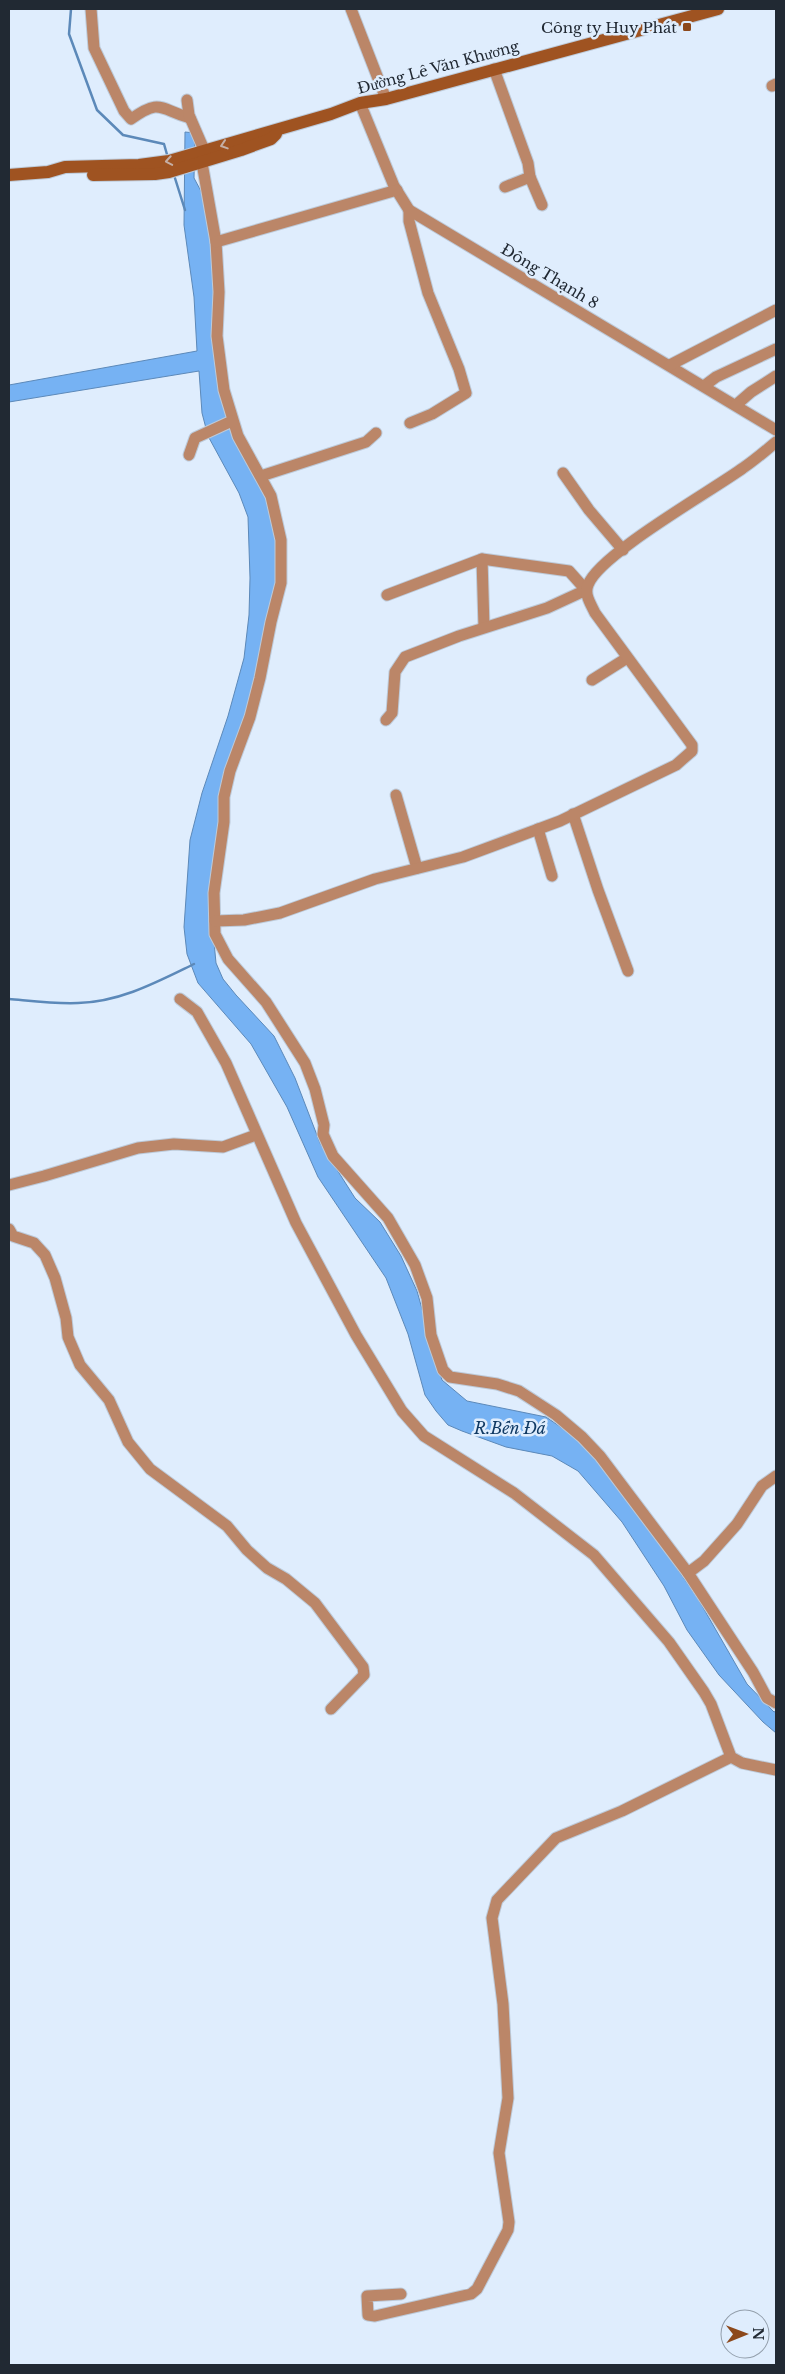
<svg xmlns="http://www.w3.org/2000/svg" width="785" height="2374" font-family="'Libre Baskerville',serif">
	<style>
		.water { fill: #76b2f3; stroke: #5c89b9 }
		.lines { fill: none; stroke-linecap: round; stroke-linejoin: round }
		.stream { stroke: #5c89b9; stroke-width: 2.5 }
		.minor-casing { stroke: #bdcad9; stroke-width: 13 }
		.secondary-casing { stroke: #bdcad9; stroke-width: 14 }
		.minor { stroke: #bb8668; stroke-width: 11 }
		.secondary { stroke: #9f5321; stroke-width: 12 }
		.oneway { stroke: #c5afa5 }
		.poi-dot { fill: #8c481b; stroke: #dfedfd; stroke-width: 2 }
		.labels { text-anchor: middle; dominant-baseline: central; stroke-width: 5; stroke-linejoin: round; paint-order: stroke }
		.poi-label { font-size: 15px; fill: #212933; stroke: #dfedfd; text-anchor: end }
		.street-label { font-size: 15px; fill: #212933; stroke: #dfedfd }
		.water-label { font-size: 16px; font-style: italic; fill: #103a64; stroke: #dfedfd }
	</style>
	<rect width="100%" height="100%" fill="#dfedfd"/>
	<!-- water -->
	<polygon class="water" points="185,132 195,133 194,178 210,208 224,404 270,498 280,568 226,804 212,921 216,963 223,979 236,995 274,1036 295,1078 320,1143 355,1198 380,1222 401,1256 417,1291 442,1380 467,1401 546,1417 581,1441 658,1541 697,1597 747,1684 774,1712 776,1711 776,1733 763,1722 719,1675 687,1630 664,1586 622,1522 578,1471 552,1456 506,1447 462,1431 448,1425 436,1411 425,1395 408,1334 386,1278 318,1177 287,1107 251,1044 198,983 187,954 184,927 190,840 202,793 228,716 244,658 249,615 250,578 248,517 239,493 208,436 202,413 199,371 9,402 9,385 197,351 194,297 184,225"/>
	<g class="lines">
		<!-- stream -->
		<g class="stream">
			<polyline points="71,9 69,34 97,110 123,135 164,144 168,158"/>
			<polyline points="174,175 185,210"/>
			<path d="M 9,999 C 32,1001 55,1004 78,1003 C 120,1002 157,982 194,964"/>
		</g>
		<defs>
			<g id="minor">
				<path d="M 91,9 L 94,48 L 124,111 L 131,119 C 161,98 159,109 190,118"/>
				<polyline points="351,9 386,99"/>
				<polyline points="494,69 528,163 530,177 505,187"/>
				<polyline points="772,86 776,84"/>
				<polyline points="187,100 189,115 205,152"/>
				<polyline points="360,103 394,186 409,210 776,430"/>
				<polyline points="202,163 216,242 219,292 217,336 224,390 238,436 271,496 281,540 281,583 271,622 260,678 250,717 230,771 224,797 224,822 214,893 215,934 228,959 266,1002 305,1063 315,1089 324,1125 323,1134 333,1156 388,1218 415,1265 427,1298 431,1335 443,1370 450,1377 497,1384 519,1391 556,1415 582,1437 600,1456 688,1573 704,1561 737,1524 762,1486 776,1476"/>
				<polyline points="530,177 542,205"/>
				<polyline points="409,210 409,221 428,293 459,369 466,393 432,414 410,423"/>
				<polyline points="216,242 397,190"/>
				<polyline points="670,365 776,310"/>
				<polyline points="704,386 716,377 776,349"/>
				<polyline points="736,405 751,392 776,376"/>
				<polyline points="189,455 195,438 232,421"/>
				<polyline points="563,473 589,510 623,550"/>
				<polyline points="261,476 366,442 376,433"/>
				<polyline points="482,559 484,627"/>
				<polyline points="592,680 627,658"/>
				<polyline points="386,720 392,713 395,672 405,657 459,636 547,608 586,590 569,571 482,559 387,595"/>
				<polyline points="396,795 417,868"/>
				<polyline points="573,814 598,890 628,971"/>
				<polyline points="538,829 552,876"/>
				<path d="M 215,921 L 244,920 L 280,913 L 375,879 L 463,857 L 560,821 L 676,765 L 692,751 L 692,745 L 595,613 C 591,604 584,595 588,585 C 598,555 713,490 743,468 C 755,460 765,451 776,442"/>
				<polyline points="180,999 197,1012 226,1063 296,1223 356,1335 402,1411 424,1436 514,1493 594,1555 669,1642 704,1692 711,1704 731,1757 742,1763 776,1770"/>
				<polyline points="9,1185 44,1176 138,1148 174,1144 223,1147 256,1135"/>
				<polyline points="9,1229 13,1236 34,1243 45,1255 55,1278 66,1318 68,1337 80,1365 109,1400 128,1442 150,1469 227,1526 247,1550 267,1568 286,1579 315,1603 363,1667 364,1675 331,1709"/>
				<polyline points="688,1573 753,1672 767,1698 776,1703"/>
				<polyline points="401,2294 367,2296 368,2315 375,2316 471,2294 477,2289 508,2230 509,2222 499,2153 508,2098 503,2004 492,1918 497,1900 556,1838 622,1811 731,1757"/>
			</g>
			<g id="secondary">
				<polyline points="9,175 48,172 65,167 139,165 169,161 331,114 360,103 386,99 718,9"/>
				<polyline points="93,175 155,174 169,172 241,150 271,139 276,134"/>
			</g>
		</defs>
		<!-- minor casing -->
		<use href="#minor" class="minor-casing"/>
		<!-- secondary casing -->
		<use href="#secondary" class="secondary-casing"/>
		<!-- minor -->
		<use href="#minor" class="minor"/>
		<!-- secondary -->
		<use href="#secondary" class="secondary"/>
	</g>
	<!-- one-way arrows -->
	<defs><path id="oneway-chevron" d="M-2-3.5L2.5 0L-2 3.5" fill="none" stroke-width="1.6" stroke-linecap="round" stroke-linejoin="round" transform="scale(1.25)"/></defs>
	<g class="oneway">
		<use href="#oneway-chevron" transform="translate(224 145) rotate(162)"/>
		<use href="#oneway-chevron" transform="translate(169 161) rotate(170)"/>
	</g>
	<!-- markers -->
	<rect class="poi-dot" x="682" y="22" width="10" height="10" rx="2.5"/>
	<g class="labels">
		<!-- poi labels -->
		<g class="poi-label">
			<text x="677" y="27">Công ty Huy Phát</text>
		</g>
		<!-- street labels -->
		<g class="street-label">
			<text transform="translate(438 67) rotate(-15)">Đường Lê Văn Khương</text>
			<text transform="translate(550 276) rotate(31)">Đông Thạnh 8</text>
		</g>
		<!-- water labels -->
		<g class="water-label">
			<text x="510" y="1428">R.Bến Đá</text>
		</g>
	</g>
	<!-- border -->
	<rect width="785" height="2374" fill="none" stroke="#212933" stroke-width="20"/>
	<!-- north arrow -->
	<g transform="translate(745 2334) rotate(89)"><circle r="24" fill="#dfedfd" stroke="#939fac"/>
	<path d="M0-4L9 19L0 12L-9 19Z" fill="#8c481b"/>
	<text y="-8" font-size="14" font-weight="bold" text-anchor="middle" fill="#212933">N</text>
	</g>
</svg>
